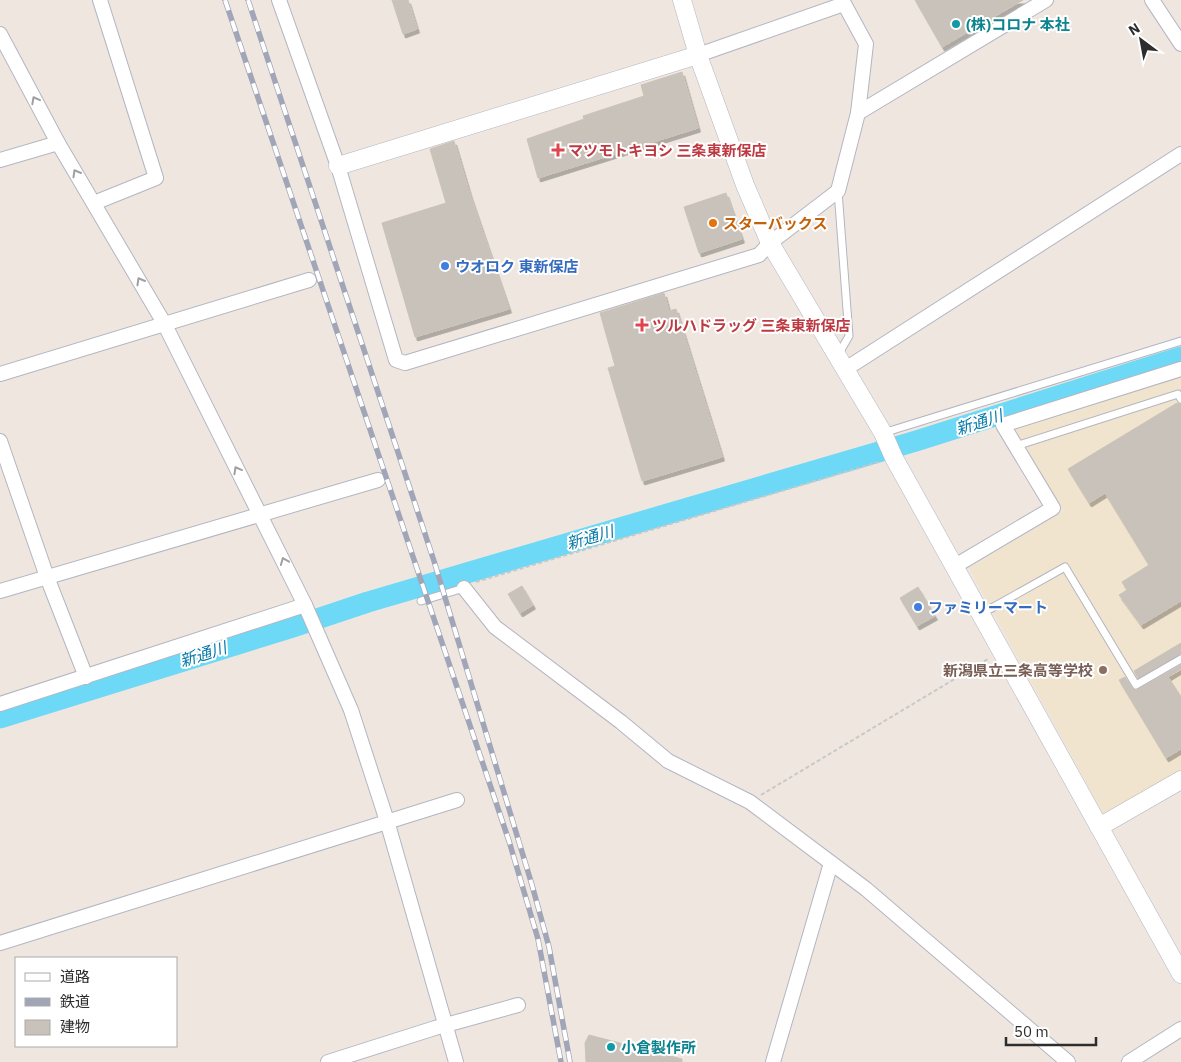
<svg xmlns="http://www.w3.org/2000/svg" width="1181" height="1062" font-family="'IBM Plex Sans','Noto Sans JP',sans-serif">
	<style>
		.education { fill: #f1e4ce }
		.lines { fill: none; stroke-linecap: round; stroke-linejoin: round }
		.river { stroke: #6dd9f6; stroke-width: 21 }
		.building { fill: #c8c2ba; stroke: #cbc3b8; filter: url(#shadow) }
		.service-casing { stroke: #b3b6c1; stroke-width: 9 }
		.minor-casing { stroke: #b3b6c1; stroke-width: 16 }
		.tertiary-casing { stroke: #b3b6c1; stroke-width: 19 }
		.path { stroke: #c8c8c8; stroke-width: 2; stroke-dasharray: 4 2.5; stroke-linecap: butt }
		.service { stroke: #fff; stroke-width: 7 }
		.minor { stroke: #fff; stroke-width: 14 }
		.tertiary { stroke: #fff; stroke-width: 18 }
		.rail-casing { stroke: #a1a5b8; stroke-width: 5.5 }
		.rail { stroke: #fff; stroke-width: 4; stroke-dasharray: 11; stroke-linecap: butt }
		.oneway { stroke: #a0a0a0 }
		.culture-dot { fill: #0f9aa8; stroke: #fff; stroke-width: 2 }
		.health-dot { fill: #e0444e; stroke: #fff; stroke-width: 2 }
		.food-dot { fill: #e8710a; stroke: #fff; stroke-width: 2 }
		.shop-dot { fill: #3f7fe0; stroke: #fff; stroke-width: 2 }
		.education-dot { fill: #8d6e63; stroke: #fff; stroke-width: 2 }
		.labels { text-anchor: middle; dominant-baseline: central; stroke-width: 4; stroke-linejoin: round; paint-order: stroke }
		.culture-label { font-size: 15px; font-weight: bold; fill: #0d838f; stroke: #fff; text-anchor: start }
		.health-label { font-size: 15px; font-weight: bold; fill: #be3a42; stroke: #fff; text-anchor: start }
		.food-label { font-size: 15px; font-weight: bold; fill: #c56008; stroke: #fff; text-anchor: start }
		.shop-label { font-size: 15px; font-weight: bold; fill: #366cbe; stroke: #fff; text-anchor: start }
		.education-label { font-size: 15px; font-weight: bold; fill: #785e54; stroke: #fff; text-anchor: end }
		.water-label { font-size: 16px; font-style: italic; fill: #0679a8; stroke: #fff }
	</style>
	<defs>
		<filter id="shadow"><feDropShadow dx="2.5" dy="4" stdDeviation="0" flood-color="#0004"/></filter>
	</defs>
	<rect width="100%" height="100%" fill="#efe7df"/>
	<!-- education -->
	<polygon class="education" points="1181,375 1181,772 1105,817 969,568 1063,511 1015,433 1016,426"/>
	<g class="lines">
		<!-- river -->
		<polyline class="river" points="0,718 293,627 368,602 916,441 1181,357"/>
	</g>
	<!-- building -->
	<g class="building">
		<polygon points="392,0 408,0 417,29 403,34"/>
		<polygon points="915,0 1023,0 942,47"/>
		<polygon points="682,72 698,128 538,178 527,139 584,119 583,116 644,96 641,85"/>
		<polygon points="454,141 470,195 509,309 415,337 382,223 446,203 430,149"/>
		<polygon points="726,193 742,239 699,253 684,207"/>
		<polygon points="664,293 669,311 676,309 722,457 642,481 608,368 615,366 600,313"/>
		<polygon points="1177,403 1181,404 1181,601 1141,625 1119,595 1127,590 1122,582 1149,565 1105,493 1089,503 1068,469"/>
		<polygon points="522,586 533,605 520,613 508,594"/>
		<polygon points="918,587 935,616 917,626 900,598"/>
		<polygon points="1181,643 1181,654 1138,678 1134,671"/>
		<polygon points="1181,665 1181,669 1168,677 1181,697 1181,749 1166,758 1119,680 1125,677 1132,688 1137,690"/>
		<polygon points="589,1035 682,1059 682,1062 586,1062 585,1043"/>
	</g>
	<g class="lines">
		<defs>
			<g id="service">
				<polyline points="838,191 849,336 838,355"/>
				<polyline points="883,433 1181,341"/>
				<polyline points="1016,446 1178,394 1181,399"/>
				<polyline points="421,601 464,588"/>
				<polyline points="981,614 1065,567 1136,685 1181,659"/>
			</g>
			<g id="minor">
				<polyline points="279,0 338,166 396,360 405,363 759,255 770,243 838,191 858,113 866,44 842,0"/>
				<polyline points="1152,0 1181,44"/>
				<polyline points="0,34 58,143 164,323 305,605 351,710 387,821 456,1062"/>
				<polyline points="698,55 844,4"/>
				<polyline points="858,113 1046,0"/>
				<polyline points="0,160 58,143"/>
				<polyline points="94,203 156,178 100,0"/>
				<polyline points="844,370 1181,154"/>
				<polyline points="0,374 309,280"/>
				<polyline points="0,441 47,577 86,677"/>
				<polyline points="955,566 1053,508 1003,425 1181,369"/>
				<polyline points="464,588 495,627 621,722 668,761 750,802 866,889 1068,1062"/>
				<polyline points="0,591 378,480"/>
				<polyline points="0,704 305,605"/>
				<polyline points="0,943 457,800"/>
				<polyline points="328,1062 435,1028 518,1005"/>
				<polyline points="773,1062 831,863"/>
				<polyline points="1129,1062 1181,1029"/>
			</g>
			<g id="tertiary">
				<polyline points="682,0 698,55 745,185 770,243 883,433 894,458 1181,974"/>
				<polyline points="338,166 698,55"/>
				<polyline points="1099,827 1181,780"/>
			</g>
		</defs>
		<!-- service casing -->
		<use href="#service" class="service-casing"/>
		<!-- minor casing -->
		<use href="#minor" class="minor-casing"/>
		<!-- tertiary casing -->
		<use href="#tertiary" class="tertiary-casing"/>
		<!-- path -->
		<g class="path">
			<polyline points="476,582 879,462"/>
			<polyline points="761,795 988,659"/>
		</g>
		<!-- service -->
		<use href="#service" class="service"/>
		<!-- minor -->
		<use href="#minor" class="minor"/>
		<!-- tertiary -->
		<use href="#tertiary" class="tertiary"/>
		<defs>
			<g id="rail">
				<polyline points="225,0 509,841 538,939 561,1062"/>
				<polyline points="248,0 434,561 532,885 549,947 570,1062"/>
			</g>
		</defs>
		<!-- rail casing -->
		<use href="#rail" class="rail-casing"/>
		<!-- rail -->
		<use href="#rail" class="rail"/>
	</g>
	<!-- one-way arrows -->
	<defs><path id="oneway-chevron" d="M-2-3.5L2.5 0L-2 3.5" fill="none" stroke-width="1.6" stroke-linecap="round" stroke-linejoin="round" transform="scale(1.25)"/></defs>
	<g class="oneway">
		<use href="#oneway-chevron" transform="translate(35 100) rotate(-118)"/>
		<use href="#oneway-chevron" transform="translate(76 173) rotate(-120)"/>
		<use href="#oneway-chevron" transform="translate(140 281) rotate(-120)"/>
		<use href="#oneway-chevron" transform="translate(237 470) rotate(-119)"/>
		<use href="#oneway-chevron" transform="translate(284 561) rotate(-112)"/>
	</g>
	<!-- markers -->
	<g class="culture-dot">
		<circle cx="956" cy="24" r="5"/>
		<circle cx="611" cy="1047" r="5"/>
	</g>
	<g class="health-dot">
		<path d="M555.5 142.5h5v5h5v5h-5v5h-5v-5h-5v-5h5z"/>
		<path d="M639.5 317.5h5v5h5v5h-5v5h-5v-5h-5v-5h5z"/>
	</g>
	<circle class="food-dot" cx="713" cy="223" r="5"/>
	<g class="shop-dot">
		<circle cx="445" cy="266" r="5"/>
		<circle cx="918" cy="607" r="5"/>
	</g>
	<circle class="education-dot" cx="1103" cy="670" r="5"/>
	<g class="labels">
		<!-- culture labels -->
		<g class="culture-label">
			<text x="966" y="24">(株)コロナ 本社</text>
			<text x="621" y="1047">小倉製作所</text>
		</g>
		<!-- health labels -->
		<g class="health-label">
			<text x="568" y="150">マツモトキヨシ 三条東新保店</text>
			<text x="652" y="325">ツルハドラッグ 三条東新保店</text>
		</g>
		<!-- food labels -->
		<g class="food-label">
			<text x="723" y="223">スターバックス</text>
		</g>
		<!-- shop labels -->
		<g class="shop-label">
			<text x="455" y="266">ウオロク 東新保店</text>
			<text x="928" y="607">ファミリーマート</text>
		</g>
		<!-- education labels -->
		<g class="education-label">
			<text x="1093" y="670">新潟県立三条高等学校</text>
		</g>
		<!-- water labels -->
		<g class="water-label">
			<text transform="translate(979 422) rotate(-18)">新通川</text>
			<text transform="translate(590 537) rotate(-16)">新通川</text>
			<text transform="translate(203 654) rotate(-18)">新通川</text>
		</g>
	</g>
	<!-- legend -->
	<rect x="15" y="957" width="162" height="90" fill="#ffffff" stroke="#ababab"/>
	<rect x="25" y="973" width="25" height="8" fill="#ffffff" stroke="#ababab"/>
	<text x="60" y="982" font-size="15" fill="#2d2d2d">道路</text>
	<rect x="25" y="998" width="25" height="8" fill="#a1a5b8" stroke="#ababab"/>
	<text x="60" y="1007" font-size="15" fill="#2d2d2d">鉄道</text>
	<rect x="25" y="1020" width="25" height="15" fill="#c8c2ba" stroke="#ababab"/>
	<text x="60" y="1032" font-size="15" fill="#2d2d2d">建物</text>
	<!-- north arrow -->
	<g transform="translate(1141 40) rotate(328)" stroke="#ffffff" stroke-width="4" paint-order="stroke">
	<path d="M0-4L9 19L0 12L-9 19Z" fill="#2d2d2d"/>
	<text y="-8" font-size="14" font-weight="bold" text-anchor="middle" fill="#2d2d2d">N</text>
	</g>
	<!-- scale -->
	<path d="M1006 1037v8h90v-8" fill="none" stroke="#2d2d2d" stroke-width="2.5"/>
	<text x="1014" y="1037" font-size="15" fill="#2d2d2d" stroke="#ffffff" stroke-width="4" paint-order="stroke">50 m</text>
</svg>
